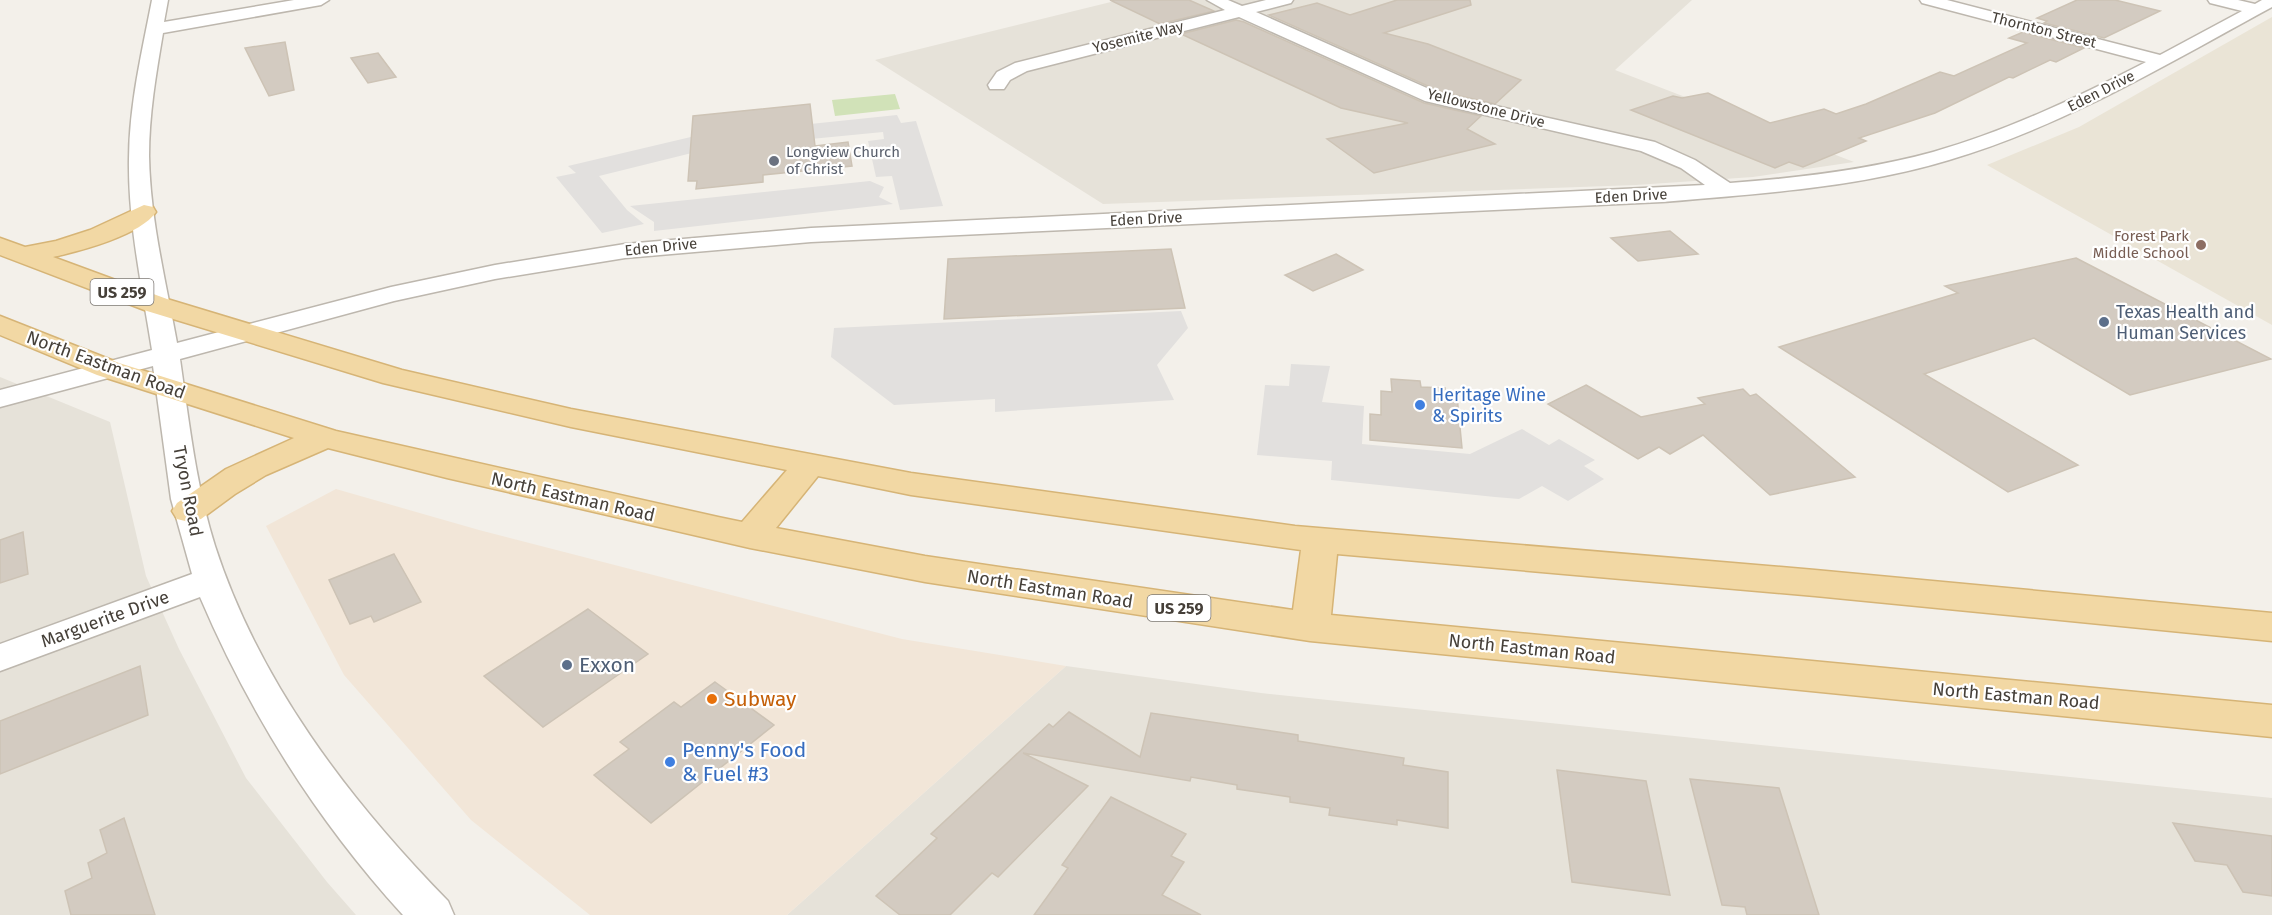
<svg xmlns="http://www.w3.org/2000/svg" width="2272" height="915" font-family="'Fira Sans',sans-serif">
	<style>
		.residential { fill: #e6e2d9 }
		.commercial { fill: #f2e6d8 }
		.education { fill: #eae4d6 }
		.green { fill: #d1e2b8 }
		.parking { fill: #e2e0de }
		.building { fill: #d3cbc1; stroke: #cdc3b5; stroke-width: 1.5 }
		.lines { fill: none; stroke-linecap: round; stroke-linejoin: round }
		.minor-casing { stroke: #bdb7ae; stroke-width: 3 }
		.major-casing { stroke: #d6b476; stroke-width: 3 }
		.minor { fill: #fff; fill-rule: evenodd }
		.major { fill: #f2d8a4; fill-rule: evenodd }
		.worship-dot { fill: #6b7280; stroke: #fff; stroke-width: 2 }
		.education-dot { fill: #8d6e63; stroke: #fff; stroke-width: 2 }
		.service-dot { fill: #5c6f8a; stroke: #fff; stroke-width: 2 }
		.shop-dot { fill: #3f7fe0; stroke: #fff; stroke-width: 2 }
		.food-dot { fill: #e8710a; stroke: #fff; stroke-width: 2 }
		.labels { text-anchor: middle; dominant-baseline: central; stroke-width: 4.5; stroke-linejoin: round; paint-order: stroke }
		.far-street-label { font-size: 15px; fill: #464039; stroke: #fff }
		.far-worship-label { font-size: 15px; fill: #5b616d; stroke: #fff; text-anchor: start }
		.far-education-label { font-size: 15px; fill: #785e54; stroke: #fff; text-anchor: end }
		.shield { fill: #fff; stroke: #7e7974; stroke-width: 1.5 }
		.shield-label { font-size: 16px; font-weight: bold; fill: #464039 }
		.service-label { font-size: 18px; fill: #4e5e75; stroke: #fff; text-anchor: start }
		.street-label { font-size: 18px; fill: #464039; stroke: #fff }
		.shop-label { font-size: 18px; fill: #366cbe; stroke: #fff; text-anchor: start }
		.near-service-label { font-size: 21px; fill: #4e5e75; stroke: #fff; text-anchor: start }
		.near-food-label { font-size: 21px; fill: #c56008; stroke: #fff; text-anchor: start }
		.near-shop-label { font-size: 21px; fill: #366cbe; stroke: #fff; text-anchor: start }
	</style>
	<rect width="100%" height="100%" fill="#f3f0ea"/>
	<!-- residential -->
	<g class="residential">
		<polygon points="1119,0 1692,0 1615,70 1854,162 1753,177 1636,185 1103,204 875,60"/>
		<polygon points="0,377 110,422 146,576 179,649 246,778 327,882 356,915 0,915"/>
		<polygon points="1066,666 1261,693 2272,798 2272,915 787,915"/>
	</g>
	<!-- commercial -->
	<polygon class="commercial" points="336,489 479,530 902,639 1066,666 787,915 590,915 471,820 344,675 266,526"/>
	<!-- education -->
	<polygon class="education" points="2272,17 2272,325 1987,165 2079,127"/>
	<!-- green -->
	<polygon class="green" points="895,94 900,109 835,116 832,100"/>
	<!-- parking -->
	<g class="parking">
		<polygon points="897,115 901,123 916,121 943,206 900,210 892,176 876,177 868,141 884,139 883,132 708,149 599,176 627,210 644,224 602,233 556,177 576,173 568,166 695,136"/>
		<polygon points="870,181 884,187 879,197 893,204 654,231 654,222 630,206"/>
		<polygon points="1181,311 1188,328 1157,365 1174,400 995,412 995,399 894,405 831,357 834,328"/>
		<polygon points="1291,364 1330,366 1322,402 1364,406 1362,444 1470,454 1522,429 1549,445 1559,439 1595,460 1584,466 1604,479 1568,501 1542,486 1519,499 1495,497 1331,480 1332,461 1257,455 1265,385 1289,386"/>
	</g>
	<!-- building -->
	<g class="building">
		<polygon points="1110,0 1189,0 1214,11 1160,24"/>
		<polygon points="1397,0 1470,0 1471,5 1384,33 1428,44 1521,80 1495,104 1439,91 1269,15 1317,3 1350,15"/>
		<polygon points="2077,0 2115,0 2160,11 2104,38 2044,23 2047,21 2037,18"/>
		<polygon points="1236,20 1244,22 1424,103 1481,116 1467,129 1495,144 1374,173 1327,139 1408,123 1341,108 1181,34"/>
		<polygon points="2023,32 2084,48 2056,62 2050,60 2013,78 2009,77 1935,113 1859,138 1866,141 1803,167 1789,162 1775,168 1631,110 1673,96 1682,98 1708,93 1770,123 1824,109 1836,114 1866,104 1940,72 1954,76 2027,43 2009,38"/>
		<polygon points="285,42 294,90 269,96 245,48"/>
		<polygon points="378,53 396,77 368,83 351,58"/>
		<polygon points="810,104 815,146 848,142 852,166 763,175 763,182 696,189 697,181 688,181 693,116"/>
		<polygon points="1670,231 1698,254 1638,261 1611,238"/>
		<polygon points="1171,249 1185,308 944,319 948,259"/>
		<polygon points="1336,254 1363,270 1313,291 1285,275"/>
		<polygon points="2076,258 2271,359 2130,395 2034,338 1924,374 2078,465 2008,492 1779,347 1958,293 1945,286"/>
		<polygon points="1391,379 1420,381 1421,387 1445,388 1445,395 1457,396 1462,448 1370,440 1370,414 1381,415 1381,391 1392,392"/>
		<polygon points="1586,385 1641,417 1705,404 1698,398 1743,389 1750,396 1756,394 1855,477 1770,495 1703,435 1670,454 1659,447 1638,459 1548,404"/>
		<polygon points="23,532 28,574 0,583 0,540"/>
		<polygon points="394,554 421,602 374,622 371,616 350,624 329,580"/>
		<polygon points="588,609 648,654 543,727 484,676"/>
		<polygon points="140,666 148,715 0,774 0,721"/>
		<polygon points="715,682 774,725 651,823 594,775 629,749 620,742 674,702 681,707"/>
		<polygon points="1069,712 1140,757 1151,713 1298,735 1298,741 1404,758 1403,765 1448,772 1448,828 1397,820 1397,825 1329,815 1330,808 1290,802 1290,797 1237,789 1237,785 1191,777 1190,781 1023,753 1088,786 998,877 992,873 950,915 900,915 876,896 937,838 931,834 1049,724 1053,727"/>
		<polygon points="1557,770 1646,781 1670,895 1572,882"/>
		<polygon points="1690,779 1779,788 1819,915 1747,915 1745,907 1722,905"/>
		<polygon points="1111,797 1186,834 1171,856 1184,862 1162,895 1201,915 1034,915 1068,868 1062,865"/>
		<polygon points="124,818 155,915 71,915 65,891 92,878 88,863 107,853 100,830"/>
		<polygon points="2173,823 2272,836 2272,896 2243,892 2227,865 2195,861"/>
	</g>
	<g class="lines">
		<defs>
			<path id="minor" d="M 152,0 L 168,0 L 164,22 L 294,0 L 329,0 L 321,5 L 163,33 C 156,74 149,115 149,156 C 150,219 166,282 177,343 L 391,287 L 495,265 L 625,244 L 811,228 L 1705,185 L 1681,168 L 1641,151 L 1425,101 L 1239,17 L 1027,71 L 1010,80 L 1004,89 L 990,89 L 988,85 L 997,72 L 1015,63 L 1225,10 L 1207,0 L 1228,0 L 1242,6 L 1266,0 L 1293,0 L 1291,3 L 1256,12 L 1438,93 L 1655,142 L 1695,160 L 1730,183 C 1798,178 1867,170 1933,152 C 2007,131 2078,97 2146,62 L 1922,3 L 1920,0 L 1947,0 L 2160,55 L 2242,11 L 2210,3 L 2208,0 L 2238,0 L 2255,4 L 2262,0 L 2272,0 L 2272,7 C 2167,64 2064,126 1949,160 C 1856,188 1758,194 1662,202 L 811,242 L 625,258 L 495,279 L 394,301 L 180,359 C 189,422 196,486 215,546 C 259,682 349,800 448,901 L 454,915 L 403,915 C 317,821 250,714 200,597 L 0,671 L 0,644 L 192,574 L 171,499 L 153,366 L 0,407 L 0,390 L 152,350 C 142,287 128,223 129,159 C 129,105 142,52 152,0 Z"/>
			<path id="major" d="M 144,205 L 153,207 L 156,212 C 141,235 80,251 53,257 L 167,299 L 402,370 L 571,409 L 911,473 L 1295,526 L 1815,570 L 2272,613 L 2272,641 L 1815,596 L 1337,554 L 1331,615 L 2272,705 L 2272,737 L 1310,641 L 925,582 L 750,548 L 447,478 L 328,448 L 266,475 L 235,494 L 201,519 L 189,522 L 177,519 L 172,511 L 177,503 L 226,469 L 294,438 L 97,375 L 0,335 L 0,316 L 119,363 L 336,431 L 718,517 L 742,522 L 787,470 L 571,427 L 383,383 L 147,311 L 0,255 L 0,238 L 25,247 L 56,241 L 90,230 ZM 818,476 L 911,495 L 1301,550 L 1293,610 L 925,556 L 776,528 Z"/>
		</defs>
		<!-- minor casing -->
		<use href="#minor" class="minor-casing"/>
		<!-- major casing -->
		<use href="#major" class="major-casing"/>
		<!-- minor -->
		<use href="#minor" class="minor"/>
		<!-- major -->
		<use href="#major" class="major"/>
	</g>
	<!-- markers -->
	<circle class="worship-dot" cx="774" cy="161" r="6"/>
	<circle class="education-dot" cx="2201" cy="245" r="6"/>
	<g class="service-dot">
		<circle cx="2104" cy="322" r="6"/>
		<circle cx="567" cy="665" r="6"/>
	</g>
	<g class="shop-dot">
		<circle cx="1420" cy="405" r="6"/>
		<circle cx="670" cy="762" r="6"/>
	</g>
	<circle class="food-dot" cx="712" cy="699" r="6"/>
	<g class="labels">
		<!-- far-street labels -->
		<g class="far-street-label">
			<text transform="translate(2044 30) rotate(14)">Thornton Street</text>
			<text transform="translate(1138 37) rotate(-14)">Yosemite Way</text>
			<text transform="translate(2101 91) rotate(-27)">Eden Drive</text>
			<text transform="translate(1486 108) rotate(14)">Yellowstone Drive</text>
			<text transform="translate(1631 196) rotate(-3)">Eden Drive</text>
			<text transform="translate(1146 219) rotate(-3)">Eden Drive</text>
			<text transform="translate(661 247) rotate(-6)">Eden Drive</text>
		</g>
		<!-- far-worship labels -->
		<g class="far-worship-label">
			<text x="786" y="152">Longview Church<tspan x="786" dy="17">of Christ</tspan></text>
		</g>
		<!-- far-education labels -->
		<g class="far-education-label">
			<text x="2189" y="236">Forest Park<tspan x="2189" dy="17">Middle School</tspan></text>
		</g>
		<!-- shield labels -->
		<g class="shield">
			<rect x="90.5" y="279" width="63" height="26" rx="4.5"/>
			<rect x="1147.5" y="595" width="63" height="26" rx="4.5"/>
		</g>
		<g class="shield-label">
			<text x="122" y="292">US 259</text>
			<text x="1179" y="608">US 259</text>
		</g>
		<!-- service labels -->
		<g class="service-label">
			<text x="2116" y="312">Texas Health and<tspan x="2116" dy="21">Human Services</tspan></text>
		</g>
		<!-- street labels -->
		<g class="street-label">
			<text transform="translate(106 365) rotate(20)">North Eastman Road</text>
			<text transform="translate(188 491) rotate(79)">Tryon Road</text>
			<text transform="translate(573 497) rotate(13)">North Eastman Road</text>
			<text transform="translate(1050 589) rotate(9)">North Eastman Road</text>
			<text transform="translate(105 619) rotate(-20)">Marguerite Drive</text>
			<text transform="translate(1532 649) rotate(6)">North Eastman Road</text>
			<text transform="translate(2016 696) rotate(5)">North Eastman Road</text>
		</g>
		<!-- shop labels -->
		<g class="shop-label">
			<text x="1432" y="395">Heritage Wine<tspan x="1432" dy="21">&amp; Spirits</tspan></text>
		</g>
		<!-- near-service labels -->
		<g class="near-service-label">
			<text x="579" y="665">Exxon</text>
		</g>
		<!-- near-food labels -->
		<g class="near-food-label">
			<text x="724" y="699">Subway</text>
		</g>
		<!-- near-shop labels -->
		<g class="near-shop-label">
			<text x="682" y="750">Penny's Food<tspan x="682" dy="24">&amp; Fuel #3</tspan></text>
		</g>
	</g>
</svg>
